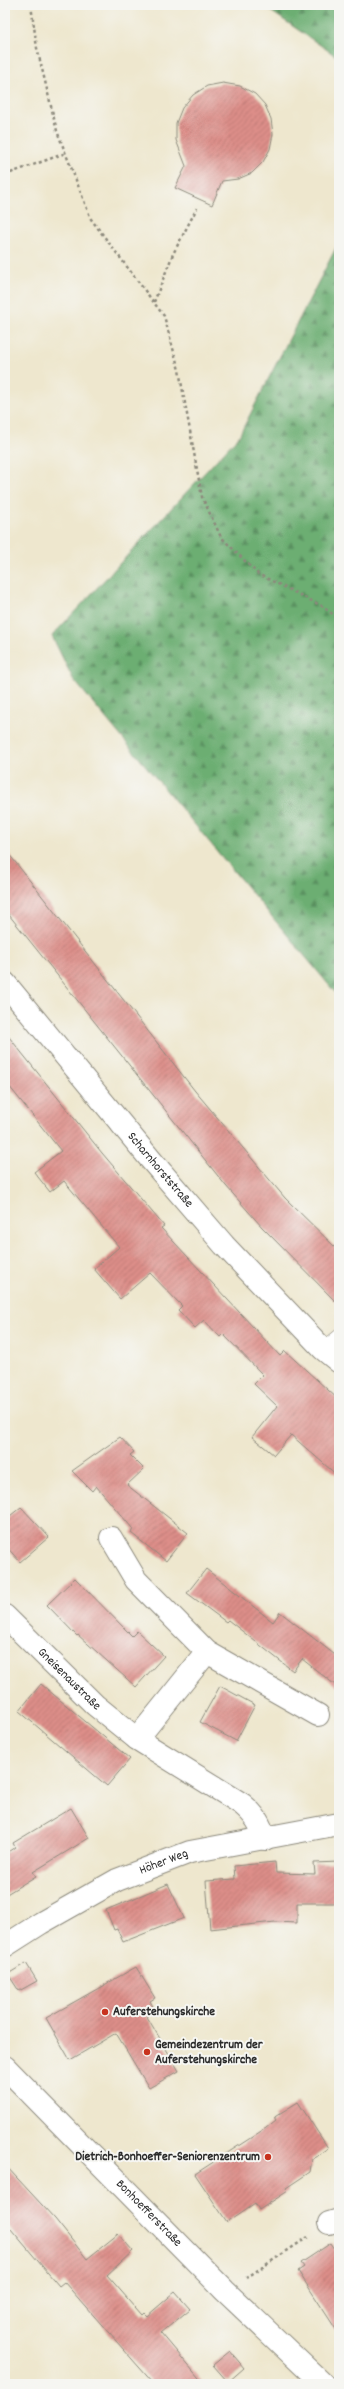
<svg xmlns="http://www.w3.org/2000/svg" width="344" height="2389" font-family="Dekko,sans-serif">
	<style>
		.forest { fill: url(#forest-firs); stroke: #4c6c4e }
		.building { fill: url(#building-hatch) }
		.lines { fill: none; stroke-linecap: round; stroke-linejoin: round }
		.lane-casing { stroke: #8c897c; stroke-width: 14 }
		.street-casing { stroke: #8c897c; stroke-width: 24 }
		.path { stroke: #8c897c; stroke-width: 2.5; stroke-dasharray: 3 3; stroke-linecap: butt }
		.lane { stroke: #fff; stroke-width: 13 }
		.street { stroke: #fff; stroke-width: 22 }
		.poi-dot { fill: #c8321e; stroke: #f6f6f2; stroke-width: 1.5 }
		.labels { text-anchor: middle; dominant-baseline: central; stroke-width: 4; stroke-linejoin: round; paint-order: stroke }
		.street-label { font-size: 13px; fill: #2b2b2b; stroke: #f6f6f2 }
		.poi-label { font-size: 13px; font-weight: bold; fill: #2b2b2b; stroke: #f6f6f2; text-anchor: start }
	</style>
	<defs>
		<pattern id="forest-firs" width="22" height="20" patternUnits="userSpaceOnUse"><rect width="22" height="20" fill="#6cae72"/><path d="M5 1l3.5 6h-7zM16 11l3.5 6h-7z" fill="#598e5e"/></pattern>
		<pattern id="building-hatch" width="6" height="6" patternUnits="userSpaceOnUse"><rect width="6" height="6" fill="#dd8e89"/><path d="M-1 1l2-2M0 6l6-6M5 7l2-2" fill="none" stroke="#b37470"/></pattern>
	</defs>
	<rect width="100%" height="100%" fill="#f6f6f2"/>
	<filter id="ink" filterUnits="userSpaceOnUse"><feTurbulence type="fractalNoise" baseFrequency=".025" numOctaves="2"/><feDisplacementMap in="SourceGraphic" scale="8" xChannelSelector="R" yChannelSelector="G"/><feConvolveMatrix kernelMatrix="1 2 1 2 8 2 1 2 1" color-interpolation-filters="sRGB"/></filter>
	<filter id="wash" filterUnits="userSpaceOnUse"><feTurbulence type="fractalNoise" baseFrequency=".012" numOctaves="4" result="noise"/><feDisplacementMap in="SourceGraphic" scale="16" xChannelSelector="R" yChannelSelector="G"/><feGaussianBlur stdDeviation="0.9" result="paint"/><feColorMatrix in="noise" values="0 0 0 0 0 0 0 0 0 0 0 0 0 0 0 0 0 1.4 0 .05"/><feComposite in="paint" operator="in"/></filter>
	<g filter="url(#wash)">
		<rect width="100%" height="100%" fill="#eee7ce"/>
		<!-- forest -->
		<g class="forest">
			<polygon points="262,5 339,5 339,58"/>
			<polygon points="339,242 339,997 73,679 52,636 239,436"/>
		</g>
		<g id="blocks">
			<!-- building -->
			<g class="building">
				<polygon points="223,83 240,86 255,94 265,105 271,119 273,134 270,149 263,162 252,173 238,179 222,181 212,205 175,188 186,166 176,140 176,123 182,108 193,95 207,86"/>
				<polygon points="5,849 195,1091 285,1198 339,1251 339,1305 262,1227 226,1186 5,910"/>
				<polygon points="5,1032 102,1153 164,1226 161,1228 280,1356 285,1351 339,1400 339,1477 291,1435 274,1455 252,1437 277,1406 254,1384 263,1375 223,1334 220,1337 204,1320 195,1328 178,1310 182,1306 150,1273 120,1299 94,1269 119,1247 64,1181 50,1192 34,1172 61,1151 5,1081"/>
				<polygon points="120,1437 134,1452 130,1455 144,1469 127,1485 188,1533 166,1561 131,1533 133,1529 96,1486 92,1491 72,1471"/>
				<polygon points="21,1507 49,1537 20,1562 5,1545 5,1520"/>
				<polygon points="206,1569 273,1622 280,1612 339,1658 339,1688 302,1659 293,1671 228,1620 226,1622 187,1593"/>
				<polygon points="75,1578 132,1636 137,1631 164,1656 136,1687 78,1635 77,1636 47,1605"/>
				<polygon points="41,1684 130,1759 107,1786 19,1711"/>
				<polygon points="220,1686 255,1705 236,1741 200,1722"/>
				<polygon points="71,1808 89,1838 33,1872 36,1876 5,1895 5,1854 15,1847 13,1843"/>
				<polygon points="275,1862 276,1873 315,1874 314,1863 339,1862 339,1903 297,1903 297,1923 275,1922 210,1929 206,1881 235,1879 234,1866"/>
				<polygon points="168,1884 184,1918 123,1942 117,1929 114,1930 106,1910"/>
				<polygon points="26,1963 37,1981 19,1991 8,1974"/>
				<polygon points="136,1967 155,1998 150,2001 155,2010 146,2015 179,2071 149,2088 116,2033 70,2060 46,2018"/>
				<polygon points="298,2102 328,2148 312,2159 310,2172 286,2188 288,2191 259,2210 255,2203 227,2222 195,2174 266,2128 276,2120 274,2117"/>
				<polygon points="5,2165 55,2219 87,2259 118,2234 133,2251 107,2275 142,2315 144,2313 147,2316 175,2292 190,2309 161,2333 204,2384 154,2384 64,2282 59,2286 5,2222"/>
				<polygon points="331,2243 339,2255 339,2334 298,2271 304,2267 301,2263"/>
				<polygon points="230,2351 244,2368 228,2382 213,2365"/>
			</g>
		</g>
	</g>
	<g filter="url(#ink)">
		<use href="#blocks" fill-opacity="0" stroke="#8c897c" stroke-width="1"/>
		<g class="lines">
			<defs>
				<polyline id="lane" points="323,1349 339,1336"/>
				<g id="street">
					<path id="s1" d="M 5,983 L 151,1160 L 224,1245 L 323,1349 L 339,1362"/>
					<polyline points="111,1538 136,1580 207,1652 318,1715"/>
					<path id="s2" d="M 5,1616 L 95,1705 L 137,1739 L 242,1804 C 255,1815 260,1823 265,1839"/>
					<polyline points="137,1739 207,1652"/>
					<path id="s3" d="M 5,1946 L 41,1923 L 117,1880 L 190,1852 L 339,1824"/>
					<path id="s4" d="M 5,2067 L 225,2291 L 323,2384"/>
					<polyline points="329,2223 339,2220"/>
				</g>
			</defs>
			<!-- lane casing -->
			<use href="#lane" class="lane-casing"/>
			<!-- street casing -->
			<use href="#street" class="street-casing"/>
			<!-- path -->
			<g class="path">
				<polyline points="31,5 37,48 57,131 91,219 164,316 179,370 202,497 221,537 258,574 322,606 339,619"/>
				<polyline points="5,175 66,153"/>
				<polyline points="154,302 173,254 197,208"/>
				<polyline points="246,2278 308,2237"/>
			</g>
			<!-- lane -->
			<use href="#lane" class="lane"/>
			<!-- street -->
			<use href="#street" class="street"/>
		</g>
	</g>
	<!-- markers -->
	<g class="poi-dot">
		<circle cx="105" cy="2012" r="4"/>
		<circle cx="147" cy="2052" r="4"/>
		<circle cx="268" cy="2157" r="4"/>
	</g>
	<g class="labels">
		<!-- street labels -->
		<g class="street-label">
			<text stroke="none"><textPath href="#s1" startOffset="243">Scharnhorststraße</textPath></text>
			<text stroke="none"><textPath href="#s2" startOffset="90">Gneisenaustraße</textPath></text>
			<text stroke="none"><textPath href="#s3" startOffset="180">Höher Weg</textPath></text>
			<text stroke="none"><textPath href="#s4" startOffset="205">Bonhoefferstraße</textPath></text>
		</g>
		<!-- poi labels -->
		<g class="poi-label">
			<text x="113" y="2012">Auferstehungskirche</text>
			<text x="155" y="2045">Gemeindezentrum der<tspan x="155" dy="15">Auferstehungskirche</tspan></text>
			<text x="260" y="2157" text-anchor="end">Dietrich-Bonhoeffer-Seniorenzentrum</text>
		</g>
	</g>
	<!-- margin -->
	<rect width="344" height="2389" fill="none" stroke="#f6f6f2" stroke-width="20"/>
</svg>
